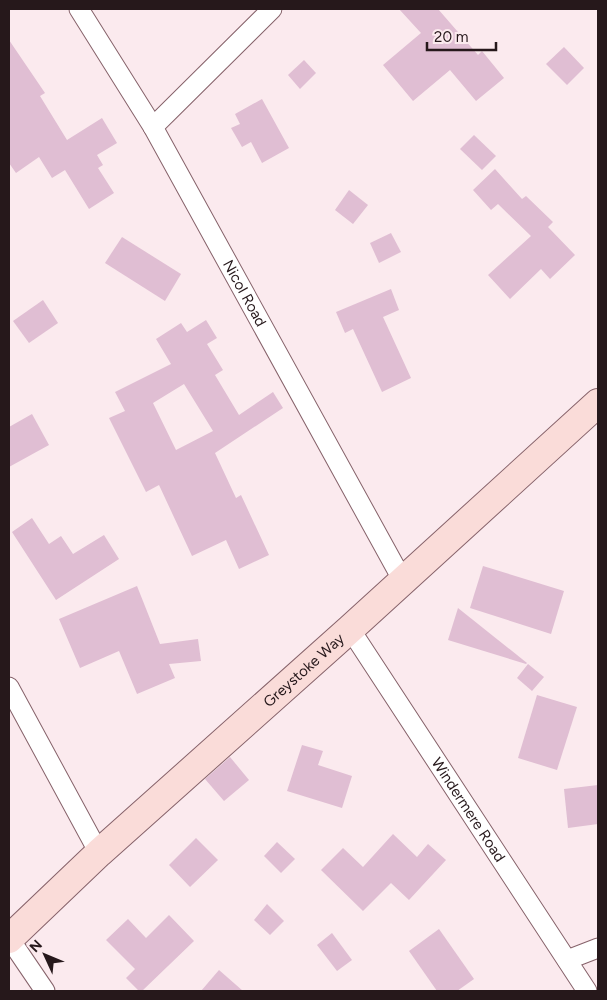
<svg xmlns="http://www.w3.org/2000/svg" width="607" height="1000" font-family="Figtree,sans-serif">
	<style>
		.building { fill: #e0bed3; fill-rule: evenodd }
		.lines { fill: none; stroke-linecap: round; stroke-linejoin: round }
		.street-casing { stroke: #86626a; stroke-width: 21 }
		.secondary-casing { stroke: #86626a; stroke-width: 30 }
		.street { stroke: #fff; stroke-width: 19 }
		.secondary { stroke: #fadcd9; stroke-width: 28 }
		.labels { text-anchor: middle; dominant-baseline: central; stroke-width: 4; stroke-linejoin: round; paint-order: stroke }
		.street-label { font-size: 15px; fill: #26181b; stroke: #fbeaee }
	</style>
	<rect width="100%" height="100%" fill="#fbeaee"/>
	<!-- building -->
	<g class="building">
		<polygon points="399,9 438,9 478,55 482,51 504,78 476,101 450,70 413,101 383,65 421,33"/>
		<polygon points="9,40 45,93 40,96 67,140 102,118 117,143 97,155 103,165 98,168 114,193 89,209 65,170 52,178 39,157 16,173 9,163"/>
		<polygon points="564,47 584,68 567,85 546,64"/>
		<polygon points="304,60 316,73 300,89 288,75"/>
		<polygon points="262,99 289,148 262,163 251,142 242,147 231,128 240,124 235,114"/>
		<polygon points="474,135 496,156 482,170 460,149"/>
		<polygon points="495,169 522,199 526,196 553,222 548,227 575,255 550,279 541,269 510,299 488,275 531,236 498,204 491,210 473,190"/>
		<polygon points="349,190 368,205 353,224 335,210"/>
		<polygon points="391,233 401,252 379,263 370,243"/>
		<polygon points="122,237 181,274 165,301 105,263"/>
		<polygon points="391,289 399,310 383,317 411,378 382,392 353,329 345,333 336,312"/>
		<polygon points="43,300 58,323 29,343 13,321"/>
		<path d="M 206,320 L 217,338 L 207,344 L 223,370 L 215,375 L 239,415 L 273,392 L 283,408 L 215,453 L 236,498 L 241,495 L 269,555 L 239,569 L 226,540 L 192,556 L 159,485 L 146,492 L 109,418 L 125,411 L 115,392 L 171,364 L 156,339 L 181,323 L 187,332 ZM 184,384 L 213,431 L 176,450 L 153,403 Z"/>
		<polygon points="32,414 49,445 9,467 9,427"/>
		<polygon points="32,518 49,544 61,536 73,554 104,535 119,559 56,600 12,532"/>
		<polygon points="483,566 564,591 551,634 470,608"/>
		<polygon points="137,586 160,644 198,639 201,661 169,664 175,678 137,694 119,651 80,668 59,619"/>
		<polygon points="458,608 527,663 526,664 448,640"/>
		<polygon points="528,664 544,677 532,691 517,678"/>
		<polygon points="537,695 577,707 557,770 518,758"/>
		<polygon points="302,745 323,751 318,765 352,776 342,808 287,791"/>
		<polygon points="230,757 249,780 224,801 205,779"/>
		<polygon points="598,785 598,824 568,828 564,789"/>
		<polygon points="393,834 417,857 428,844 446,860 409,900 391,883 363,911 321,870 343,848 363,867"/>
		<polygon points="196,838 218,860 190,887 169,865"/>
		<polygon points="277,842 295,859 281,873 264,856"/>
		<polygon points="267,904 284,921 270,935 254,920"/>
		<polygon points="169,915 194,941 142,991 139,991 126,978 135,969 106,940 128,919 146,938"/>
		<polygon points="439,929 474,979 457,991 437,991 409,951"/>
		<polygon points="332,933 352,960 337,971 317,945"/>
		<polygon points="219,970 243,991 201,991"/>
	</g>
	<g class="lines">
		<defs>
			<g id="street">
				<path id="s1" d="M 79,9 L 153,127 L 403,581"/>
				<polyline points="153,127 272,9"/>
				<path id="s2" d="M 350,629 L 587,991"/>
				<polyline points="9,687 99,853"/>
				<polyline points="9,938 45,991"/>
				<polyline points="567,960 598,948"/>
			</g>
			<g id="secondary">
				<path id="s3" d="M 9,939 L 99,853 L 350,629 L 598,403"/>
			</g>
		</defs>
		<!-- street casing -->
		<use href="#street" class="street-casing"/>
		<!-- secondary casing -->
		<use href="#secondary" class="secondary-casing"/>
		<!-- street -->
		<use href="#street" class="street"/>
		<!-- secondary -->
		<use href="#secondary" class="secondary"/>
	</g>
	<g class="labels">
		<!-- street labels -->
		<g class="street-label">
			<text stroke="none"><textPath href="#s1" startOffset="329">Nicol Road</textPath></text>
			<text stroke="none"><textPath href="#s3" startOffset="399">Greystoke Way</textPath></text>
			<text stroke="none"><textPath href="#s2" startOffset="216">Windermere Road</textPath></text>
		</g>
	</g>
	<!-- border -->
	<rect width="607" height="1000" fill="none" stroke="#26181b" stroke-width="20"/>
	<!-- north arrow -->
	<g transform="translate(45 955) rotate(314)" stroke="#fbeaee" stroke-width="4" paint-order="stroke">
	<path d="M0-4L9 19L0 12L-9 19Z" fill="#26181b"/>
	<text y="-8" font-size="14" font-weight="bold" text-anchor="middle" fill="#26181b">N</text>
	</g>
	<!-- scale -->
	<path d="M427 42v8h69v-8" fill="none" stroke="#26181b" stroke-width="2.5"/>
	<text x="434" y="42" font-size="15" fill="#26181b" stroke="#fbeaee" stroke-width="4" paint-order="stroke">20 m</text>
</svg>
